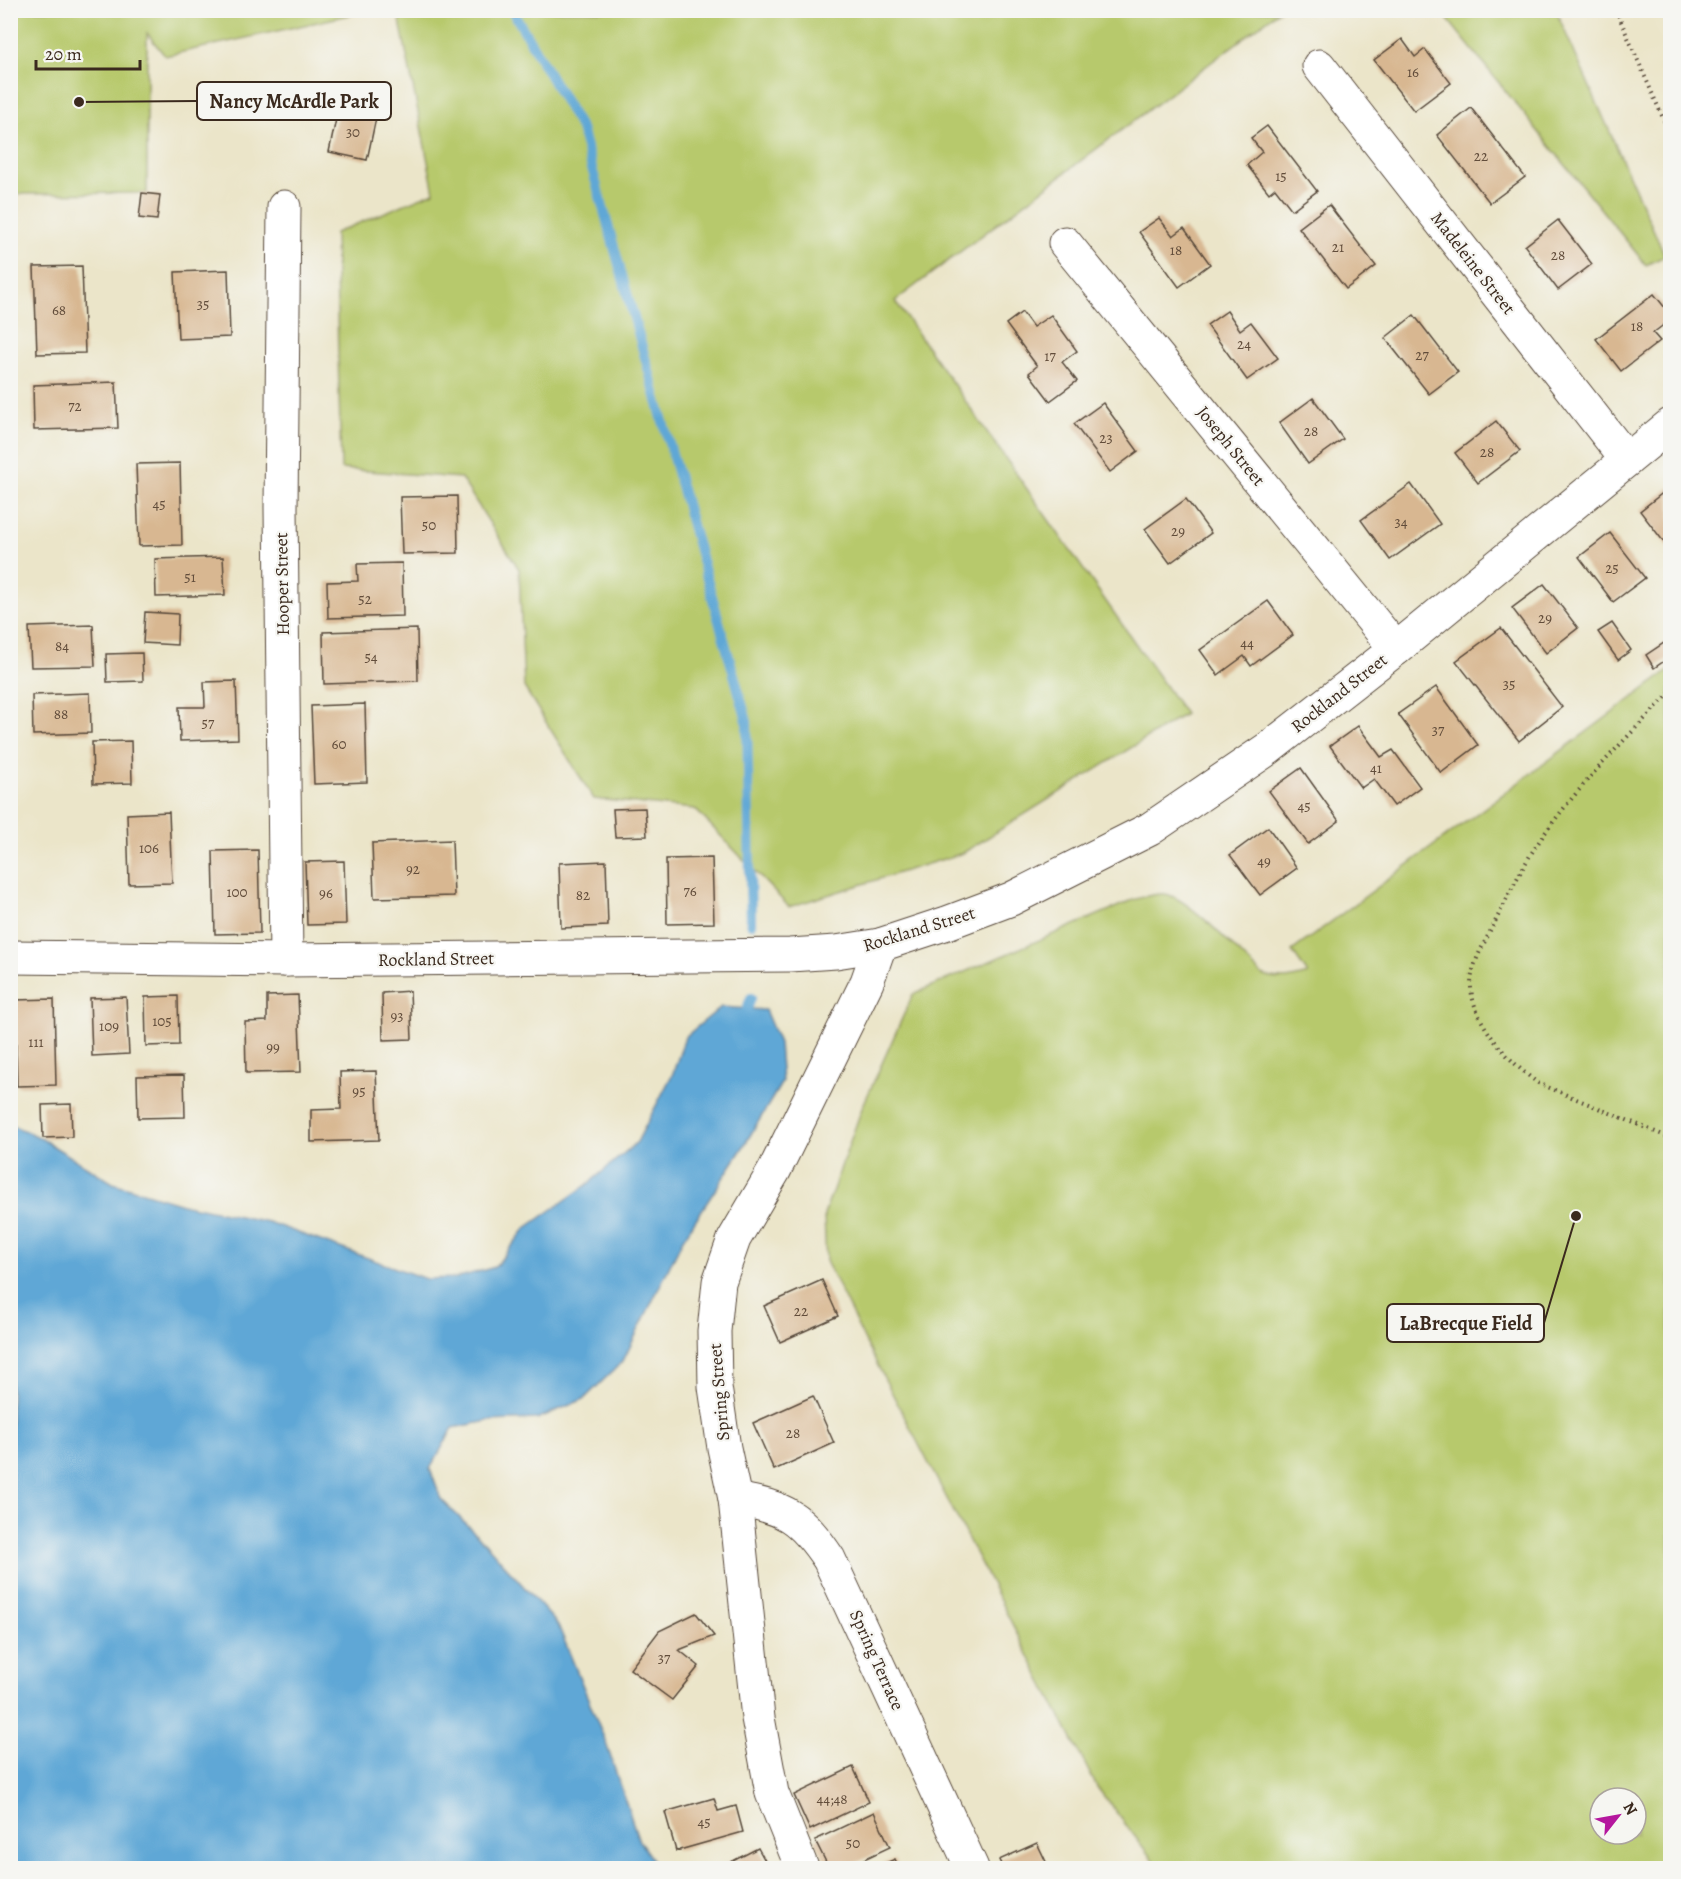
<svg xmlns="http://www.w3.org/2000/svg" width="1681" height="1879" font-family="Alegreya,serif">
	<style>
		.green { fill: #b7c96c; stroke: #797a45; stroke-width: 1.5; fill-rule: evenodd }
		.water { fill: #5ea7d6; stroke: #4c687a; stroke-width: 1.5 }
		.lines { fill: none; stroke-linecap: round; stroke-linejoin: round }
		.stream { stroke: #5ea7d6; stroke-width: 10 }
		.building { fill: #d8b791 }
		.minor-casing { stroke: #554638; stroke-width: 35 }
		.path { stroke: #554638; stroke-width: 4; stroke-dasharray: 1.5 4.5; stroke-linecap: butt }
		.minor { stroke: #fff; stroke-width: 33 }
		.labels { text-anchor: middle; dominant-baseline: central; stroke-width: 4.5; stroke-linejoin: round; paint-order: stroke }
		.number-label { font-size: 15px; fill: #624d3b }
		.street-label { font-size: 18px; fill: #3b2a1e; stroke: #f6f6f2 }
		.leader { fill: none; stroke: #3b2a1e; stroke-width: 2 }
		.callout-dot { fill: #3b2a1e; stroke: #f6f6f2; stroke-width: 2 }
		.callout { fill: #f6f6f2; stroke: #3b2a1e; stroke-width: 2 }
		.callout-label { font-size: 20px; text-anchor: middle; font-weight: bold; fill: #3b2a1e }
	</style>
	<rect width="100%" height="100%" fill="#f6f6f2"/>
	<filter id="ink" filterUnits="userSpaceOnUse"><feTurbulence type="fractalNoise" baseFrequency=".0167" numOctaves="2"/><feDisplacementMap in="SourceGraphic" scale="12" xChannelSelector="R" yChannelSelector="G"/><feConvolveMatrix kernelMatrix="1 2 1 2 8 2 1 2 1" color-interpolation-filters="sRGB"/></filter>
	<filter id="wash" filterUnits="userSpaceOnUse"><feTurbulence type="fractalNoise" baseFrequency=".008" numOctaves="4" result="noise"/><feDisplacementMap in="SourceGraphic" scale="24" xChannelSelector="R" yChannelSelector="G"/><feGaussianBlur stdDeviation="1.35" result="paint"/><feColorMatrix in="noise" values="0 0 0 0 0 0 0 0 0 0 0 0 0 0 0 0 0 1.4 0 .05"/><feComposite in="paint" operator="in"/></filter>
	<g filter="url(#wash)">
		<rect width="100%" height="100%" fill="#ebe5c9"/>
		<!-- green -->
		<g class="green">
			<polygon points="10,11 11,10 367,11 165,56 147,33 147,193 11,194"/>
			<polygon points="398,11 1279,11 895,301 1185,714 963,853 789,907 695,809 594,799 524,687 519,569 461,478 341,469 335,233 434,192"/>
			<polygon points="1441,11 1556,11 1665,256 1646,265"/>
			<path d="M 1670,670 L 1670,1868 L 1159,1868 L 1097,1787 L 865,1341 L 826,1261 L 824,1215 L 862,1108 L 913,994 L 1133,900 C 1143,897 1154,893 1165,894 C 1190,898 1241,956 1262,975 C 1279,982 1291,979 1308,974 L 1292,951 ZM 1600,1798 L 1636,1798 L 1636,1834 L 1600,1834 Z"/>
		</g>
		<!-- water -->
		<polygon class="water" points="721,1007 765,1010 779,1043 782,1082 742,1149 683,1239 623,1361 584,1399 537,1419 488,1421 453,1428 430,1469 441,1499 486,1544 558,1625 605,1740 639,1841 658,1868 11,1868 11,1125 37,1136 113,1183 186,1205 268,1222 426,1279 456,1278 495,1267 526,1228 588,1184 637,1142 673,1073 685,1037"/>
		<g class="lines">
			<!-- stream -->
			<g class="stream">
				<polyline points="512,10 581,129 747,721 751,924"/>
				<polyline points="743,1020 751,998"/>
			</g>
		</g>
		<g id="blocks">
			<!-- building -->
			<g class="building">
				<polygon points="1402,39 1415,57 1425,49 1451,83 1414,111 1374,60"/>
				<polygon points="339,105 377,113 367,160 329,152"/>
				<polygon points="1471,108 1525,177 1490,203 1437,135"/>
				<polygon points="1267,126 1317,191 1292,210 1275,188 1269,193 1247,165 1262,152 1251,138"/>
				<polygon points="142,193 160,195 157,220 139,218"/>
				<polygon points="1329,205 1376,266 1346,289 1299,228"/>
				<polygon points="1159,218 1173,236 1184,228 1210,264 1179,287 1139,232"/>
				<polygon points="1558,220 1592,264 1558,290 1525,246"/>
				<polygon points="82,266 85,353 37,354 34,267"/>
				<polygon points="228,270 230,337 178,339 175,272"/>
				<polygon points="1654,294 1670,314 1670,320 1653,333 1660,341 1621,371 1596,339"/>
				<polygon points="1227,311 1240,330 1251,322 1278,358 1247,380 1207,325"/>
				<polygon points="1022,312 1033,327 1051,315 1077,351 1062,362 1077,381 1050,401 1029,373 1037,366 1006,324"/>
				<polygon points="1414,315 1458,372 1429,394 1385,338"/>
				<polygon points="116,382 118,428 34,430 33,385"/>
				<polygon points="1313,398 1343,439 1308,464 1279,423"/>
				<polygon points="1103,403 1138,451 1110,472 1074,424"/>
				<polygon points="1496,421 1520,451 1478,483 1455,453"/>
				<polygon points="180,463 182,545 139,546 136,464"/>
				<polygon points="1411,484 1440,524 1390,560 1361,520"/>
				<polygon points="1670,487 1670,550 1640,511"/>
				<polygon points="457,496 458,553 402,554 400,497"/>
				<polygon points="1186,499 1211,533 1170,563 1145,529"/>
				<polygon points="1610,533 1645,578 1613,602 1579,557"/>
				<polygon points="223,557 225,595 156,597 155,559"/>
				<polygon points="402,563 403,616 328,618 327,582 358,581 357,564"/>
				<polygon points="1544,584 1578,628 1546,653 1512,608"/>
				<polygon points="1268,601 1293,635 1251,666 1244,656 1218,675 1200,650"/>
				<polygon points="145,612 178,614 177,645 143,643"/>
				<polygon points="1612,623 1631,650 1618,660 1598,632"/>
				<polygon points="93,625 95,666 31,667 29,627"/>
				<polygon points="1501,628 1562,707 1519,741 1456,661"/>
				<polygon points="417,629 418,681 324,684 323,632"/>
				<polygon points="1670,639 1670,657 1654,668 1646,655"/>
				<polygon points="142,653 143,681 107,682 106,654"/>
				<polygon points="236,681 238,739 180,741 179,707 205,707 204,682"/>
				<polygon points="1436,687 1478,745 1441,773 1398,714"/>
				<polygon points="90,693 91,733 33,735 32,695"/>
				<polygon points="365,704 367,782 314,784 311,706"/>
				<polygon points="1358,726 1381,757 1393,750 1420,787 1394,806 1374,779 1361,788 1330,746"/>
				<polygon points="131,741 132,783 93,784 92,742"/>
				<polygon points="1301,768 1339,821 1308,844 1269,791"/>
				<polygon points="645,808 647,836 615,837 613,809"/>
				<polygon points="169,812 172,883 129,884 127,814"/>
				<polygon points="1268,827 1297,868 1260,895 1230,855"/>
				<polygon points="452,840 454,896 374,898 372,843"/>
				<polygon points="258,850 260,933 215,934 213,851"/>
				<polygon points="712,858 714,923 667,924 666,859"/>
				<polygon points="344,861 346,924 307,925 305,862"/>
				<polygon points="606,861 608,926 561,928 559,863"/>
				<polygon points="410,991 412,1039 383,1040 382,993"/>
				<polygon points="298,995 301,1072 246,1073 245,1022 267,1021 267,996"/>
				<polygon points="178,996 179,1045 146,1046 145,997"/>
				<polygon points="126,997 129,1054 92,1056 90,998"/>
				<polygon points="54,999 56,1085 17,1086 15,1000"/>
				<polygon points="376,1071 379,1140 311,1142 311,1110 341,1109 340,1072"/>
				<polygon points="184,1075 185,1117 138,1118 137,1076"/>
				<polygon points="71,1104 72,1137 43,1138 42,1105"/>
				<polygon points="822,1280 838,1316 780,1342 764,1306"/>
				<polygon points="813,1396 834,1443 774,1470 753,1423"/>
				<polygon points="696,1613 714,1636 679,1650 699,1666 672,1700 630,1669 659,1631"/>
				<polygon points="853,1767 869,1802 810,1830 794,1795"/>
				<polygon points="714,1798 718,1811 736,1806 743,1832 676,1851 665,1812"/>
				<polygon points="874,1812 890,1847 845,1868 829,1868 815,1840"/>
				<polygon points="1037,1843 1049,1868 1003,1868 999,1860"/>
				<polygon points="758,1848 769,1868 727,1868 725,1865"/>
				<polygon points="895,1859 899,1868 875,1868"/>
			</g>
		</g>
	</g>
	<g filter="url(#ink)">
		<use href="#blocks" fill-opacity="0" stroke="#554638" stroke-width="1.5"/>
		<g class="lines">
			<defs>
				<g id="minor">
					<polyline points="1319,66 1627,460"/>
					<polyline points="284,207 281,508 286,960"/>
					<polyline points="1065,243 1396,649"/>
					<polyline points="10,957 286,960 790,955 836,952 880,945 947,923 1011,899 1150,829 1269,748 1396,649 1670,425"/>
					<path d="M 735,1499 C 785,1507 801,1517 829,1559 L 972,1868"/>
					<polyline points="802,1868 772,1793 758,1718 735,1499 724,1448 715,1387 714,1331 719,1282 734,1239 774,1171 867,982 880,945"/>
				</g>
			</defs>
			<!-- minor casing -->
			<use href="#minor" class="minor-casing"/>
			<!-- path -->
			<g class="path">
				<polyline points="1616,10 1670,134"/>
				<path d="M 1670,693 C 1628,736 1584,780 1548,829 C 1526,858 1510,892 1494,924 C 1484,944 1470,965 1471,988 C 1474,1024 1510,1063 1538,1083 L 1670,1138"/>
			</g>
			<!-- minor -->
			<use href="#minor" class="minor"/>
		</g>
	</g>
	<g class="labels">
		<!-- number labels -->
		<g class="number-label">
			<text x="1413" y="72">16</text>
			<text x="353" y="132">30</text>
			<text x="1481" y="156">22</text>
			<text x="1281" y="176">15</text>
			<text x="1338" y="247">21</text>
			<text x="1176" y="250">18</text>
			<text x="1558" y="255">28</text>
			<text x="203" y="304">35</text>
			<text x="59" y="310">68</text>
			<text x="1637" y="326">18</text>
			<text x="1244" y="344">24</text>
			<text x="1422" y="355">27</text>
			<text x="1050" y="356">17</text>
			<text x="75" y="406">72</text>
			<text x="1311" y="431">28</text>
			<text x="1106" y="438">23</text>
			<text x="1487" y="452">28</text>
			<text x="159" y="504">45</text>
			<text x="1401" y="522">34</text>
			<text x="429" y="525">50</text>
			<text x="1178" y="531">29</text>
			<text x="1612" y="568">25</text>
			<text x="190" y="577">51</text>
			<text x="365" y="599">52</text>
			<text x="1545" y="618">29</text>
			<text x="1247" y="643">44</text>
			<text x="62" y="646">84</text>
			<text x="371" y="657">54</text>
			<text x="1509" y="684">35</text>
			<text x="61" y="714">88</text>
			<text x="208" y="723">57</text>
			<text x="1438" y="730">37</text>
			<text x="339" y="744">60</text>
			<text x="1376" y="768">41</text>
			<text x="1304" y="806">45</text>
			<text x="149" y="848">106</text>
			<text x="1264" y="861">49</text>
			<text x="413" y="869">92</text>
			<text x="690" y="891">76</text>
			<text x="237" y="892">100</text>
			<text x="326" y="893">96</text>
			<text x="583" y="895">82</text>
			<text x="397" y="1016">93</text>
			<text x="162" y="1021">105</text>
			<text x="109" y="1026">109</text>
			<text x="36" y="1042">111</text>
			<text x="273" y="1047">99</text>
			<text x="359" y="1091">95</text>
			<text x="801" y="1311">22</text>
			<text x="793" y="1433">28</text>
			<text x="664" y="1658">37</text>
			<text x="832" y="1799">44;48</text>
			<text x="704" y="1822">45</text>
			<text x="853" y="1843">50</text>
		</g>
		<!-- street labels -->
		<g class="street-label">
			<text transform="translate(1473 263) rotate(52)">Madeleine Street</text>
			<text transform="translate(1231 446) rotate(51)">Joseph Street</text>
			<text transform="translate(282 584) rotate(-91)">Hooper Street</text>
			<text transform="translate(1339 693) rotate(-38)">Rockland Street</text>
			<text transform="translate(919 929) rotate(-17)">Rockland Street</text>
			<text transform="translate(436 959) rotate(-1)">Rockland Street</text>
			<text transform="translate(719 1392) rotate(-95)">Spring Street</text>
			<text transform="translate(877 1660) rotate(66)">Spring Terrace</text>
		</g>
	</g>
	<!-- callouts -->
	<path class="leader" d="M79 102L197 101M1576 1216L1544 1323"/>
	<g class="callout-dot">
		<circle cx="79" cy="102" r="6"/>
		<circle cx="1576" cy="1216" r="6"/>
	</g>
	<g class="callout">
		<rect x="197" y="82" width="194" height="38" rx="6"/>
		<rect x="1387" y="1304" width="157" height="38" rx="6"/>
	</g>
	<g class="callout-label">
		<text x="294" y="108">Nancy McArdle Park</text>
		<text x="1466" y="1330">LaBrecque Field</text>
	</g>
	<!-- margin -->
	<rect width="1681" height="1879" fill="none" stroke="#f6f6f2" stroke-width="36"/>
	<!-- north arrow -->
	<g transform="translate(1618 1816) rotate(59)"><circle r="28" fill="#f6f6f2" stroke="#aba49d" stroke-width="1.5"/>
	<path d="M0-4.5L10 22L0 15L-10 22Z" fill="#b5179e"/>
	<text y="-9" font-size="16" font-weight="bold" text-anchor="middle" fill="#3b2a1e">N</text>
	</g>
	<!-- scale -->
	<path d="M36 60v9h104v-9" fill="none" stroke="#3b2a1e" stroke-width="3"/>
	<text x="45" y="60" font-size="18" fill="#3b2a1e" stroke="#f6f6f2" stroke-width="4.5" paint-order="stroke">20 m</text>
</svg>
